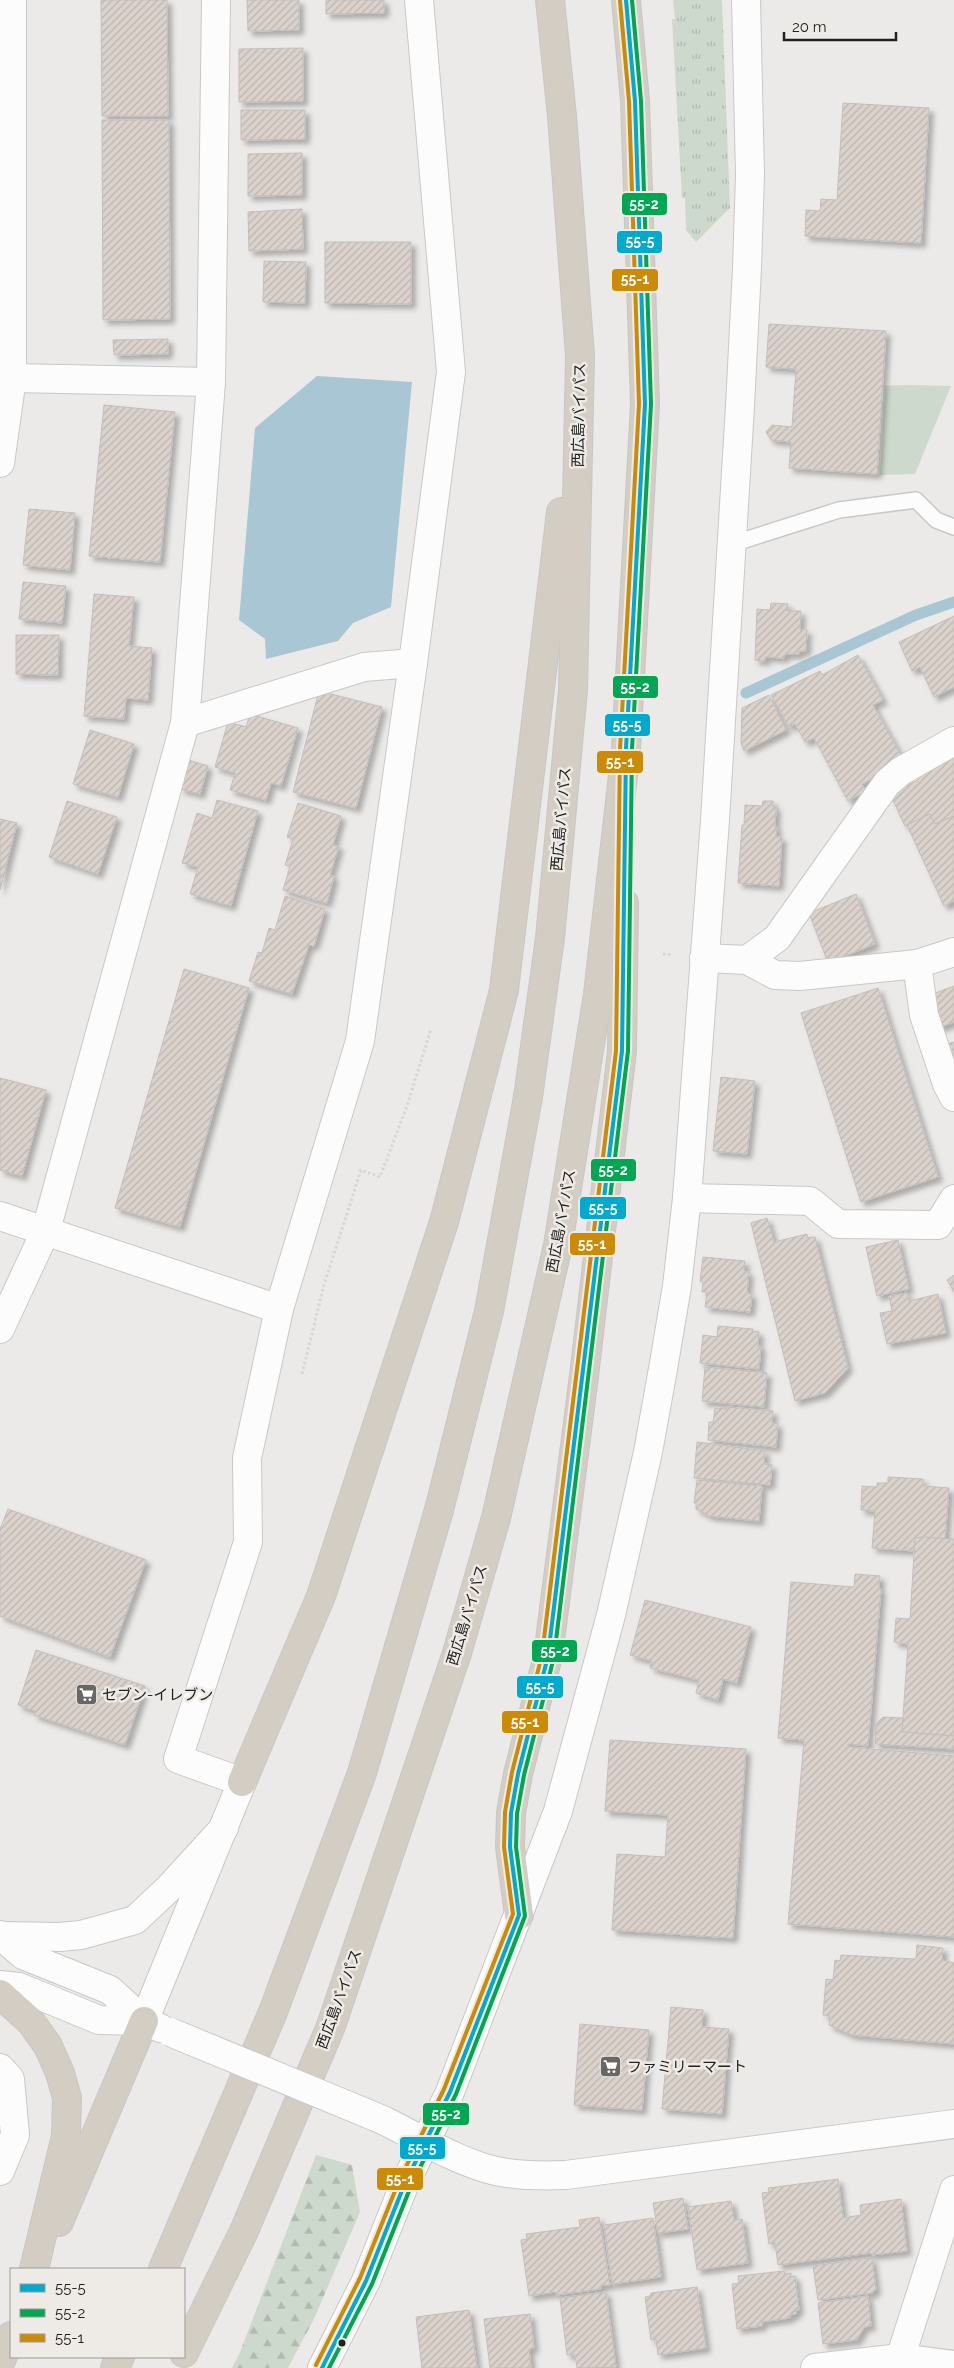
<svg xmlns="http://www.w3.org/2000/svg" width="954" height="2368" font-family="Raleway,'Noto Sans JP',sans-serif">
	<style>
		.grass { fill: url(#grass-tufts) }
		.forest { fill: url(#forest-firs) }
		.park { fill: #cdd9cc }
		.water { fill: #a8c6d4 }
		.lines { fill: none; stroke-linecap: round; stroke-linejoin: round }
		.stream { stroke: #a8c6d4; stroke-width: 11 }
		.building { fill: url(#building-hatch); stroke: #c1bfbe; filter: url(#shadow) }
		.service-casing { stroke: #c9c8c6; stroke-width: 18 }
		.minor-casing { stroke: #c9c8c6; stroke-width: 30 }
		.tertiary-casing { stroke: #c9c8c6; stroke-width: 30 }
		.motorway-casing { stroke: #c7c7c6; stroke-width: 30 }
		.path { stroke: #d6d6d5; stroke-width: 3; stroke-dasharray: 2.5 2.5; stroke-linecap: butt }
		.service { stroke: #fcfcfc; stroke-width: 15 }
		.minor { stroke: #fcfcfc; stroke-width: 28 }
		.tertiary { stroke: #fcfcfc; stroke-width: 28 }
		.motorway { stroke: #d3cdc4; stroke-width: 28 }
		.tertiary-bridge-casing { stroke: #c9c8c6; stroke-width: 30; stroke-linecap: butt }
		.tertiary-bridge { stroke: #fcfcfc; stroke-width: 28 }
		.bus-1-casing { stroke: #eeeae6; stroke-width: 8 }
		.bus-2-casing { stroke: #eeeae6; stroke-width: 8 }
		.bus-3-casing { stroke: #eeeae6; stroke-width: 8 }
		.bus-1 { stroke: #00a9ce; stroke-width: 4 }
		.bus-2 { stroke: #00a651; stroke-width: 4 }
		.bus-3 { stroke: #cc8b06; stroke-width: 4 }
		.bus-dot { fill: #222120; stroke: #eeeae6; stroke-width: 2 }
		.labels { text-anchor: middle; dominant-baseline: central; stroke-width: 5; stroke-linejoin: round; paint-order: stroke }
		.street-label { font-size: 15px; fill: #222120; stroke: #eeeae6 }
		.poi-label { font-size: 15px; fill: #222120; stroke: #eeeae6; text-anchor: start }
		.line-badge { stroke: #eeeae6; stroke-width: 2 }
		.badge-label { font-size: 14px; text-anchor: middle; font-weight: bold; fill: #fff }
	</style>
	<defs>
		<pattern id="grass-tufts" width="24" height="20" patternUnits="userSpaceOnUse" patternTransform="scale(1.25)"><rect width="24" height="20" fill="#cdd9cc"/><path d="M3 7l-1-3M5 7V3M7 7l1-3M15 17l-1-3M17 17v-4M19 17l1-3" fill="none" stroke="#b0baaf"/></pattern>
		<pattern id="forest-firs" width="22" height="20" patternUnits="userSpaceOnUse" patternTransform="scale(1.25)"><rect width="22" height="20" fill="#cdd9cc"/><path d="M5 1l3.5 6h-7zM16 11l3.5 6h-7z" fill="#b0baaf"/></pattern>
		<pattern id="building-hatch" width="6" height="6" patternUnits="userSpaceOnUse" patternTransform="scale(1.25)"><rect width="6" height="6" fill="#dbd2cc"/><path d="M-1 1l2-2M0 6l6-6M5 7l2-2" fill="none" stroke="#bcb4af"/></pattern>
		<filter id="shadow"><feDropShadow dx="4.5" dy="4.5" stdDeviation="2.5" flood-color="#0004"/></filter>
	</defs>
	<rect width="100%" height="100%" fill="#eceae8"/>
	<!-- grass -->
	<polygon class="grass" points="673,0 722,0 730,208 696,242 686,230 685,198 682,198 672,19 675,19"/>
	<!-- forest -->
	<polygon class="forest" points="316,2155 352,2165 360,2212 313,2321 288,2368 232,2368 240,2352"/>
	<!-- park -->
	<polygon class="park" points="908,385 951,386 915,474 880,475 885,386"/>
	<!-- water -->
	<polygon class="water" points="317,376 412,382 391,607 353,623 338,641 266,659 265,639 239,620 255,428"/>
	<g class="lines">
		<!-- stream -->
		<polyline class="stream" points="746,693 916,615 954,602"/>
	</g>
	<!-- building -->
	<g class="building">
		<polygon points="101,0 167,0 168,116 102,116"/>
		<polygon points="247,0 299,0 299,30 248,31"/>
		<polygon points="326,0 384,0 384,13 326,14"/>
		<polygon points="303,48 303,101 239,102 239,49"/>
		<polygon points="843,103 929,108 921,243 805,236 806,210 820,211 821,199 837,200"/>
		<polygon points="241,110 305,110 305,139 241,140"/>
		<polygon points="102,120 169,120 170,319 103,320"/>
		<polygon points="302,153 302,195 248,196 248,154"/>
		<polygon points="302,209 303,249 249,251 248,212"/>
		<polygon points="325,242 411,242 411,304 325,303"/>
		<polygon points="264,261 306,262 305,303 263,302"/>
		<polygon points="769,324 886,331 877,474 789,468 791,442 771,440 766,432 772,425 792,427 796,369 766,367"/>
		<polygon points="168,339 168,354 114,355 113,340"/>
		<polygon points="104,405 175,412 160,562 89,556"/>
		<polygon points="29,509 75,513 70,570 23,565"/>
		<polygon points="23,582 66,586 62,623 19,619"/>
		<polygon points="94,594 134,597 129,646 152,648 148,700 126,698 124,719 84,716"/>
		<polygon points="771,603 788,604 787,611 801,611 800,630 807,630 806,651 799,651 799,654 785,654 784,658 765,657 765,661 755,660 757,609 770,610"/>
		<polygon points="954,616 954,687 934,697 920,667 912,671 899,642"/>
		<polygon points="16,635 59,635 58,675 16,674"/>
		<polygon points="858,655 883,700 873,705 904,761 862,784 866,791 848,801 814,738 805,742 795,724 789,727 771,695 820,671 822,675"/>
		<polygon points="319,691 382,707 356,808 293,792"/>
		<polygon points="769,695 786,730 744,751 741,743 742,708"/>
		<polygon points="250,714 298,728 281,786 271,783 266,800 230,790 235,773 215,767 228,722 246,727"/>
		<polygon points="90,730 134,744 118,797 73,784"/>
		<polygon points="954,756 954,816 935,824 930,814 905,826 891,796 895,791 918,780 915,774"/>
		<polygon points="188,760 208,766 200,794 180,789"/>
		<polygon points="217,800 258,811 231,906 190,894 198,867 182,863 197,813 212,818"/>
		<polygon points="67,801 117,817 98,874 49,857"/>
		<polygon points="763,801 773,801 773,807 776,807 775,827 777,827 776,837 782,837 779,886 738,883 742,825 744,825 745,805 762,806"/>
		<polygon points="298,803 341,816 333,845 339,846 330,875 334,876 327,903 283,890 290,866 285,865 293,839 287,837"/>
		<polygon points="930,814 935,824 954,816 954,901 944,906 907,825"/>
		<polygon points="0,819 17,823 0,890"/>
		<polygon points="856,894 875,944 828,963 809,913"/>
		<polygon points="285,896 325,909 314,946 309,945 292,994 249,981 258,952 262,953 269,928 275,930"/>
		<polygon points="184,969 249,988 180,1227 115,1208"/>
		<polygon points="954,986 954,1022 938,1028 927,996"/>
		<polygon points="878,988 938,1177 861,1202 801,1013"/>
		<polygon points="954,1042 954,1066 947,1044"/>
		<polygon points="721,1077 755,1081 747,1154 713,1151"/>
		<polygon points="0,1078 46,1090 22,1176 0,1170"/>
		<polygon points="767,1218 774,1242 807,1234 808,1238 815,1237 848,1368 825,1393 795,1401 751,1223"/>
		<polygon points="898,1240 909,1289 877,1296 866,1247"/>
		<polygon points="703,1257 745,1261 744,1271 749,1272 747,1293 752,1294 750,1312 705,1307 707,1292 702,1292 703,1282 700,1281"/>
		<polygon points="954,1275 954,1292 947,1280"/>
		<polygon points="907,1293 909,1301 938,1294 946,1333 887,1344 880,1313 892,1311 889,1296"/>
		<polygon points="718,1326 753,1329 752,1331 759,1332 758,1346 761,1346 759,1369 700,1363 703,1335 717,1337"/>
		<polygon points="705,1367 767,1373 764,1407 702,1401"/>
		<polygon points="726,1407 773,1411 772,1423 778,1424 776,1447 708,1440 709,1422 713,1422 715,1408 726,1409"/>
		<polygon points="697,1442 765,1451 764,1464 772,1465 770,1485 694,1478"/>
		<polygon points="888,1477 923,1479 923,1486 949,1488 945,1539 915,1538 914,1551 872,1548 875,1511 861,1510 862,1486 877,1487 877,1483 888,1483"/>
		<polygon points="697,1480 762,1486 759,1521 710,1516 696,1509 696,1503 694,1503"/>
		<polygon points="8,1509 146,1560 110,1657 0,1616 0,1529"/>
		<polygon points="922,1537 954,1539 954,1736 902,1732 908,1644 894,1642 896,1618 910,1619 915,1538"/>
		<polygon points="855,1574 880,1576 879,1589 881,1589 868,1746 848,1744 848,1747 954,1756 954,1937 788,1924 804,1740 778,1738 791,1582 854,1587"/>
		<polygon points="645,1600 751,1627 737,1683 723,1679 718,1700 696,1693 699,1680 650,1668 652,1661 630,1655"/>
		<polygon points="36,1650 145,1686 125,1745 34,1715 35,1711 18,1705"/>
		<polygon points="883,1717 903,1718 902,1732 954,1736 954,1749 875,1744 876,1724"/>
		<polygon points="610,1740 746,1749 733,1938 612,1930 617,1854 665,1857 668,1815 605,1811"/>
		<polygon points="917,1945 943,1948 942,1960 954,1963 954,2044 852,2035 829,2025 830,2016 823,2015 826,1979 833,1980 835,1960 840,1961 841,1955 914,1959 916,1958"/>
		<polygon points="671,2007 703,2010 702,2027 729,2029 722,2114 662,2109"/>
		<polygon points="580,2024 649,2030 642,2110 574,2105"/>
		<polygon points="838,2179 843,2218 861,2215 860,2205 901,2199 907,2251 872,2255 871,2253 778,2265 775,2243 769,2244 762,2193 769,2192 768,2188"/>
		<polygon points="683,2198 688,2229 658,2233 653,2203"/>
		<polygon points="731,2201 734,2220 742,2219 748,2263 697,2270 688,2207"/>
		<polygon points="599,2217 610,2285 601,2285 601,2289 556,2295 555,2292 529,2296 521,2240 527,2239 526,2234 580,2227 579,2220"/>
		<polygon points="653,2218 661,2277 612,2284 604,2225"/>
		<polygon points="869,2258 872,2259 876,2290 873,2293 818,2300 813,2266"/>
		<polygon points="784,2271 785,2274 791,2273 791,2277 795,2276 799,2310 796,2310 796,2314 790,2315 790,2318 762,2322 762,2326 737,2329 732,2284 739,2283 738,2276"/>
		<polygon points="697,2287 706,2348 658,2355 656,2339 651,2340 645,2297 650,2296 651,2293"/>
		<polygon points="606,2292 616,2367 577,2368 575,2355 567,2355 560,2298"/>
		<polygon points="868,2296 871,2326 864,2327 857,2340 823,2344 818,2303"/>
		<polygon points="469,2310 477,2368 422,2368 416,2317"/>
		<polygon points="530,2314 534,2348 529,2349 531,2368 490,2368 484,2319"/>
	</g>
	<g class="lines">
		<defs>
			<polyline id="service" points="732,544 839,510 916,500 936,520 954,527"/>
			<g id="minor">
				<polyline points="12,378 211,382"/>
				<polyline points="0,463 12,378 12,0"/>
				<polyline points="185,723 364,667 413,663"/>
				<polyline points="704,958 747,960 777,938 887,783 901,771 954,741"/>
				<polyline points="747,960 775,975 800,976 917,964 954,952"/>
				<polyline points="917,964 924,1015 947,1084 954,1097"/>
				<polyline points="687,1198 810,1201 838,1224 938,1225 954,1199"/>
				<polyline points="0,1216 279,1309"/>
				<polyline points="0,1329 46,1230 185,723 211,382 216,0"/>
				<polyline points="242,1782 178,1759 248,1542 247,1458 279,1309 360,1041 413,663 451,372 419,0"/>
				<polyline points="0,2068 10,2079 15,2135 0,2171"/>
				<polyline points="815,2368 900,2358 954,2365"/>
			</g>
			<g id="tertiary">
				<polyline points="0,1935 23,1955 110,1990 144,2021 160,2028"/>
				<polyline points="3,1936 59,1937 81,1935 135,1920 169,1888 224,1828"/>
				<polyline points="0,1985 19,1987 99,2020 144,2021"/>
				<polyline points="144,2021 242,1782"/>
				<path d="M 383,2120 C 417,2137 460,2163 496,2171 C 519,2176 542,2176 566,2175 L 954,2124"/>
				<polyline points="322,2368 366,2281 405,2183 450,2092 558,1811 611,1615 648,1452 663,1369 677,1286 687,1198 715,820 740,406 747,268 750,175 746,0"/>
				<polyline points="897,2368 954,2190"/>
			</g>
			<g id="motorway">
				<polyline points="242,1782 321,1596 444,1222 504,990 561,512"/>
				<polyline points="519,1915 510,1847 511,1813 518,1774 548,1656 584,1376 622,1051 624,903"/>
				<polyline points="0,1994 31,2022 48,2046 60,2073 67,2098 66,2136 34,2269"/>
				<polyline points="59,2222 144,2021"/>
				<polyline points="163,2269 273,2012 362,1773 439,1510 489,1311 528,1097 550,938 573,690 580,356 562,116 550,0"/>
				<polyline points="184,2353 244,2231 331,2026 457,1653 496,1518 558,1245 598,994 626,749 645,404 635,101 626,0"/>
				<polyline points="0,2363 11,2336"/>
				<polyline points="115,2368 120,2357"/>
			</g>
		</defs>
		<!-- service casing -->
		<use href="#service" class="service-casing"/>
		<!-- minor casing -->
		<use href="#minor" class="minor-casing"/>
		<!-- tertiary casing -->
		<use href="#tertiary" class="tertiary-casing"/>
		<!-- motorway casing -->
		<use href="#motorway" class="motorway-casing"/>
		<!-- path -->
		<g class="path">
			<polyline points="663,954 672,955"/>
			<polyline points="302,1374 324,1285 361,1170 380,1177 407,1106 431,1029"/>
		</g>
		<!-- service -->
		<use href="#service" class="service"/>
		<!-- minor -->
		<use href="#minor" class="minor"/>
		<!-- tertiary -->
		<use href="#tertiary" class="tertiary"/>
		<!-- motorway -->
		<use href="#motorway" class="motorway"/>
		<defs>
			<polyline id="tertiary-bridge" points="170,2032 383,2120"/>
		</defs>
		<!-- tertiary-bridge casing -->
		<use href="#tertiary-bridge" class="tertiary-bridge-casing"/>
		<!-- tertiary-bridge -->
		<use href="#tertiary-bridge" class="tertiary-bridge"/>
		<defs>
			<polyline id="bus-1" points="322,2368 366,2281 405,2183 450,2092 519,1915 510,1847 511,1813 518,1774 548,1656 622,1051 626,749 645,404 635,101 626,0"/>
			<polyline id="bus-2" points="329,2368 372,2284 411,2186 456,2094 525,1916 516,1847 517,1814 524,1775 554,1657 628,1051 632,749 651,404 641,101 632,0"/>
			<polyline id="bus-3" points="316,2365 360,2278 399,2181 444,2089 513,1914 504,1847 505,1812 512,1772 542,1655 616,1051 620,749 639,404 629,101 620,1"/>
		</defs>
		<!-- bus-1 casing -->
		<use href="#bus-1" class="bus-1-casing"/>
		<!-- bus-2 casing -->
		<use href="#bus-2" class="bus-2-casing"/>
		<!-- bus-3 casing -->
		<use href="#bus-3" class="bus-3-casing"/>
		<!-- bus-1 -->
		<use href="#bus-1" class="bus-1"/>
		<!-- bus-2 -->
		<use href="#bus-2" class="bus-2"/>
		<!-- bus-3 -->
		<use href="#bus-3" class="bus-3"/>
	</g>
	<!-- icons -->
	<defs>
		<symbol id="supermarket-square" viewBox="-11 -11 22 22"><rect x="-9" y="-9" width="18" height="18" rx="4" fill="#696766" stroke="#eeeae6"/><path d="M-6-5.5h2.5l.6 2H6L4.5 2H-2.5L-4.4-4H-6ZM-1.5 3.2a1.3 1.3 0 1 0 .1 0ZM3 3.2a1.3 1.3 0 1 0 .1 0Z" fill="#fff"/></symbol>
	</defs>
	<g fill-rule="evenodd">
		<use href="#supermarket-square" x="74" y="1682" width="25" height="25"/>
		<use href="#supermarket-square" x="598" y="2054" width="25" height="25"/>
	</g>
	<!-- markers -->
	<circle class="bus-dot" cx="342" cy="2343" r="4.5"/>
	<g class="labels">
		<!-- street labels -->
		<g class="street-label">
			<text transform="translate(579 415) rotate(-89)">西広島バイパス</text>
			<text transform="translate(561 819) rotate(-85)">西広島バイパス</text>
			<text transform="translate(561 1221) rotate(-80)">西広島バイパス</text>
			<text transform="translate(467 1615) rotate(-73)">西広島バイパス</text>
			<text transform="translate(339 1999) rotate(-70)">西広島バイパス</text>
		</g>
		<!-- poi labels -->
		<g class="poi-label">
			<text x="102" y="1695">セブン-イレブン</text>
			<text x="627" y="2067">ファミリーマート</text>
		</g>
	</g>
	<g class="line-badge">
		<rect x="621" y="192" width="47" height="24" rx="5" fill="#00a651"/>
		<rect x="616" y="230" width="47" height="24" rx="5" fill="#00a9ce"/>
		<rect x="611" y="268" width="48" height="24" rx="5" fill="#cc8b06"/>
		<rect x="612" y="675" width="47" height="24" rx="5" fill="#00a651"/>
		<rect x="604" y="713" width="47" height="24" rx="5" fill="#00a9ce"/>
		<rect x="596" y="750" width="48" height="24" rx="5" fill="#cc8b06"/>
		<rect x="590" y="1158" width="47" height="24" rx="5" fill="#00a651"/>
		<rect x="579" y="1196" width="48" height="24" rx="5" fill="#00a9ce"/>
		<rect x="569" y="1232" width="47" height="24" rx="5" fill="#cc8b06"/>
		<rect x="531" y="1639" width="47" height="24" rx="5" fill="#00a651"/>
		<rect x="516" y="1675" width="48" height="24" rx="5" fill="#00a9ce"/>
		<rect x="501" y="1710" width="48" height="24" rx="5" fill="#cc8b06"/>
		<rect x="422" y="2102" width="48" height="24" rx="5" fill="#00a651"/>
		<rect x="399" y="2136" width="47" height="24" rx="5" fill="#00a9ce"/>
		<rect x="376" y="2167" width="48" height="24" rx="5" fill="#cc8b06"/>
	</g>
	<g class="badge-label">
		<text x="644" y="209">55-2</text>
		<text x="640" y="246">55-5</text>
		<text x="635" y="284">55-1</text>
		<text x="635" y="692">55-2</text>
		<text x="627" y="730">55-5</text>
		<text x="620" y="767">55-1</text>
		<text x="613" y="1175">55-2</text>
		<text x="603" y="1213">55-5</text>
		<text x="592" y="1249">55-1</text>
		<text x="555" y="1656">55-2</text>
		<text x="540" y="1692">55-5</text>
		<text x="525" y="1727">55-1</text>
		<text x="446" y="2119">55-2</text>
		<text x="422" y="2153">55-5</text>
		<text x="400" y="2184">55-1</text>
	</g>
	<!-- legend -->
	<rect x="10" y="2268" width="175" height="90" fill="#eeeae6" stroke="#9c9a97"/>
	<rect x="20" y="2284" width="25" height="8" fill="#00a9ce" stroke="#9c9a97"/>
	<text x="55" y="2293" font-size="15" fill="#222120">55-5</text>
	<rect x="20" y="2309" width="25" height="8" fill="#00a651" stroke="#9c9a97"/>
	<text x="55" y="2318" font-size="15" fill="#222120">55-2</text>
	<rect x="20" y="2334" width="25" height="8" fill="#cc8b06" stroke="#9c9a97"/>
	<text x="55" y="2343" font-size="15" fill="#222120">55-1</text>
	<!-- scale -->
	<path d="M784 32v8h112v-8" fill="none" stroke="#222120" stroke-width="2.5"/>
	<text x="792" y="32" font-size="15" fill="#222120" stroke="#eeeae6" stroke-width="4" paint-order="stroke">20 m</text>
</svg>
